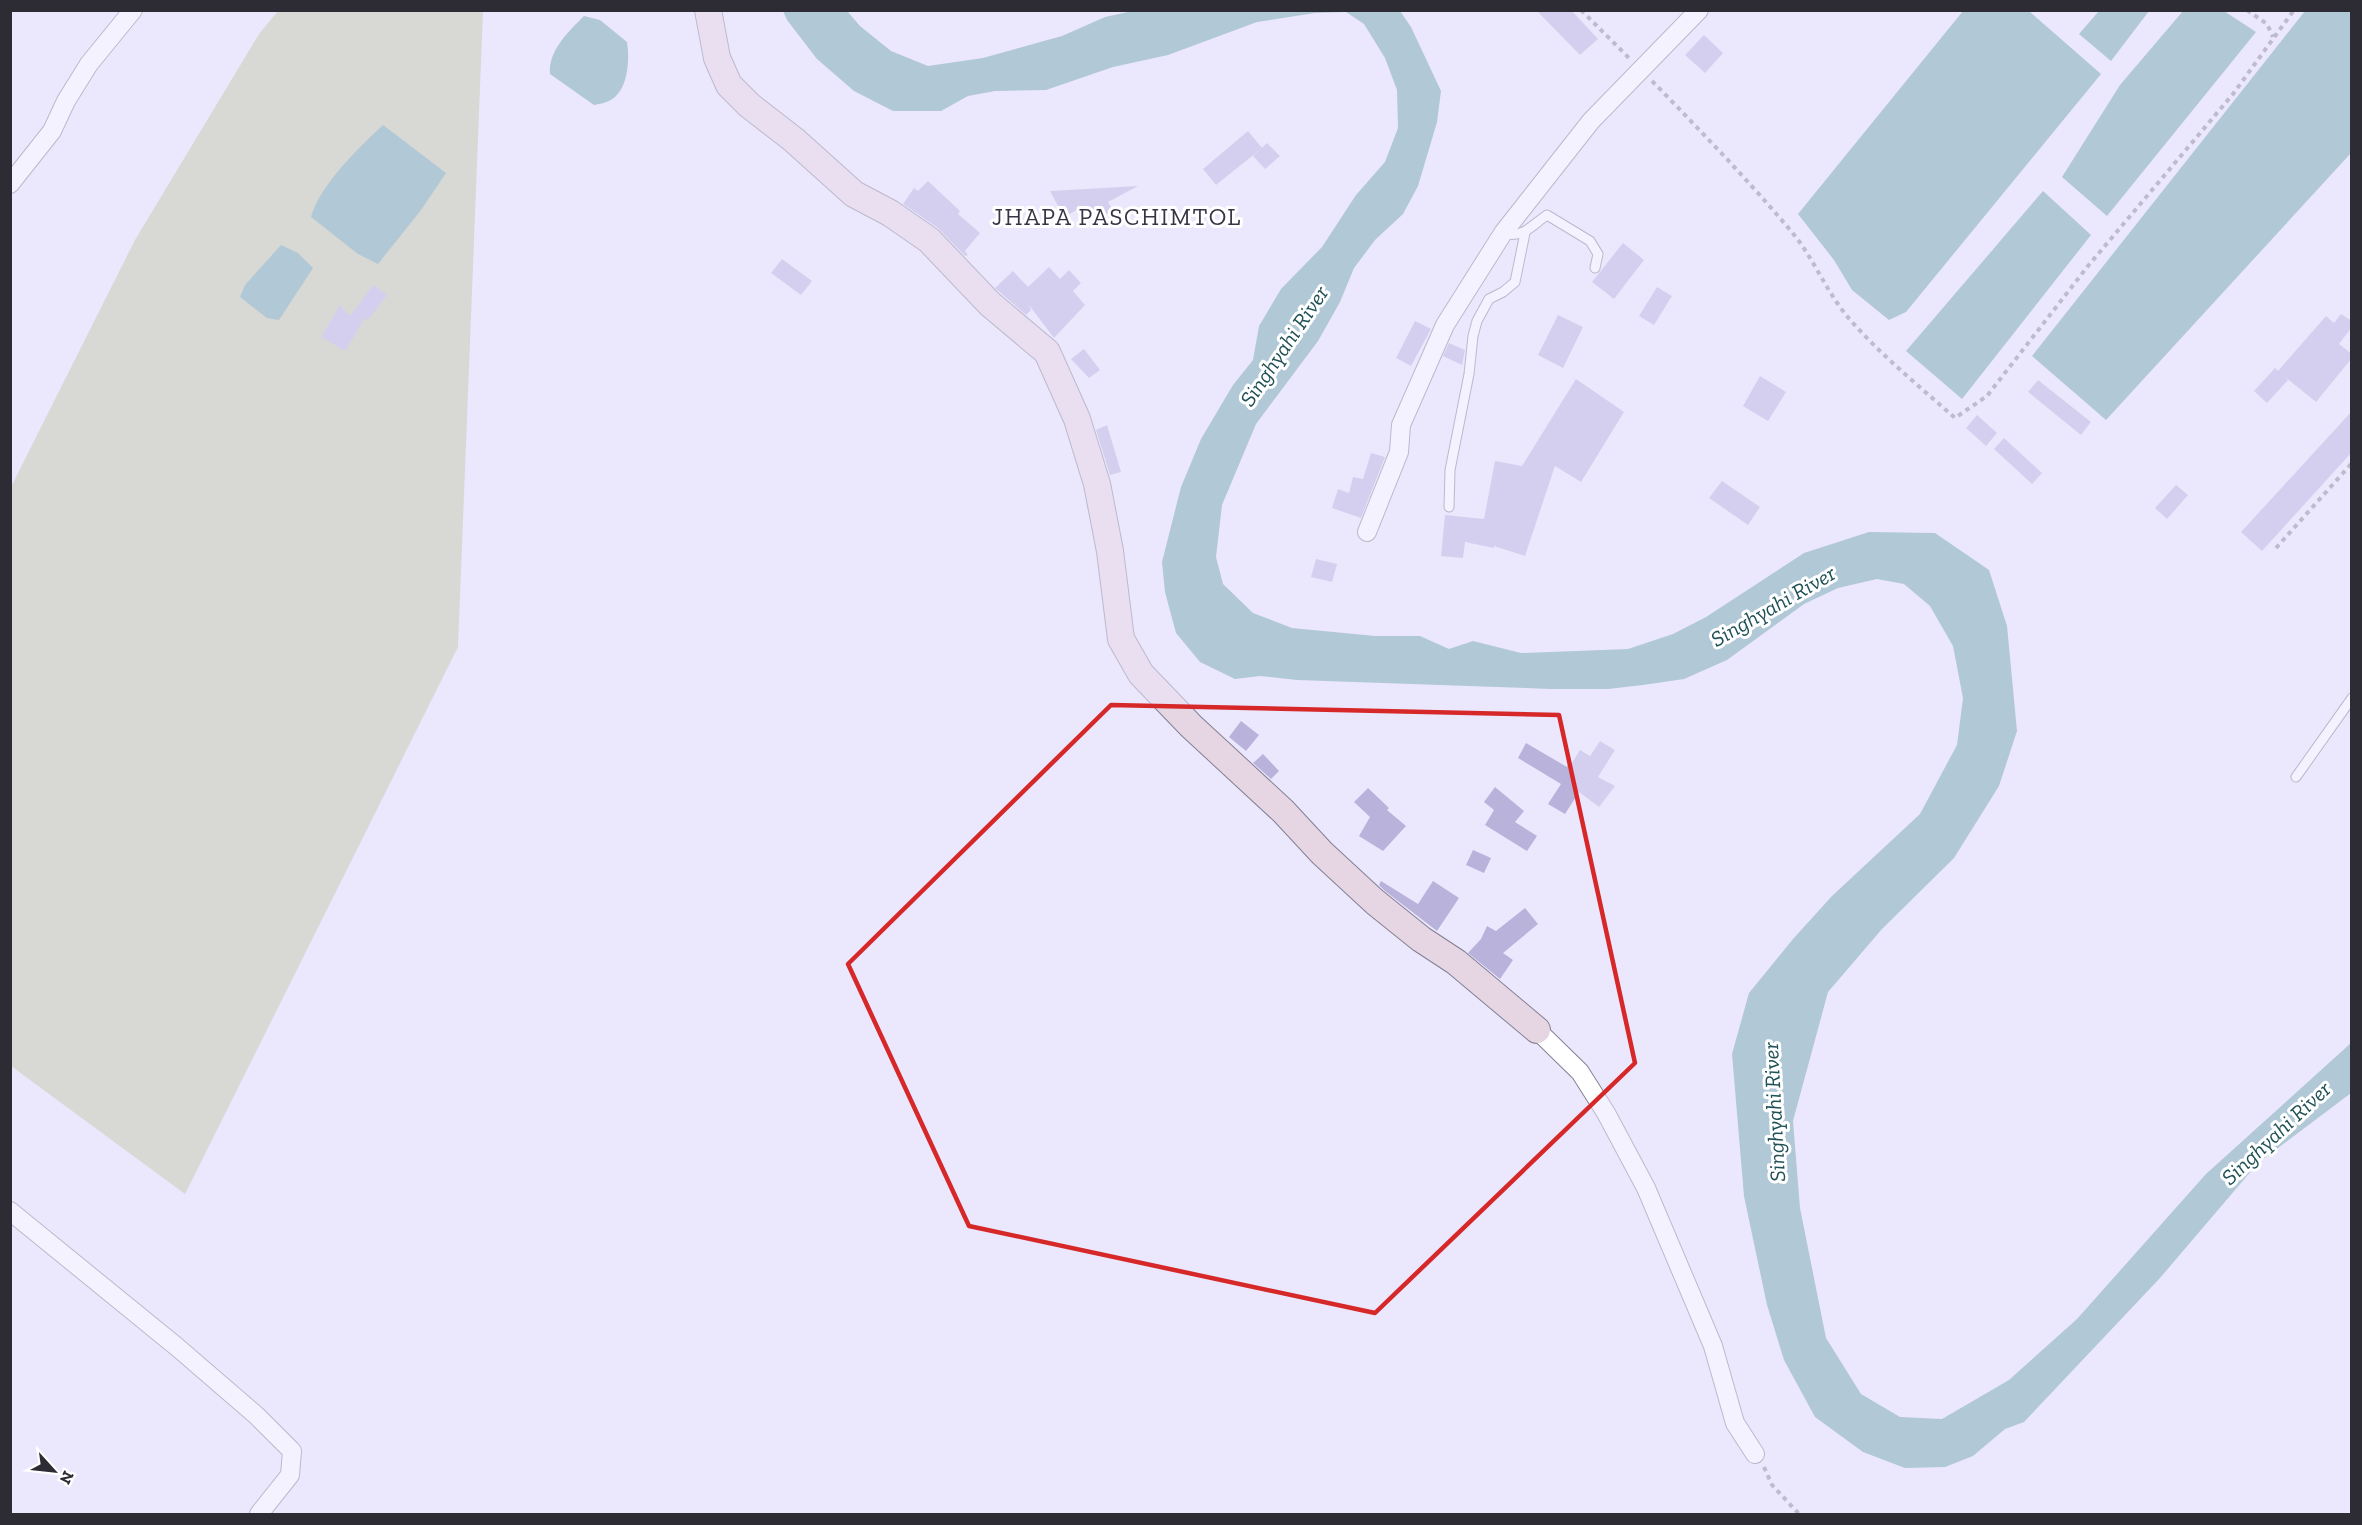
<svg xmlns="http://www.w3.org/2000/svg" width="2362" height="1525" font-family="'Zilla Slab',serif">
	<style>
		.green { fill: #c0c5a2 }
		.water { fill: #6ca2a7 }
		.building { fill: #b9b2db }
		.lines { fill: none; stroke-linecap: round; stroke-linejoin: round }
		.lane-casing { stroke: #838094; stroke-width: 11 }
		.street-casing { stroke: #838094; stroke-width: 20 }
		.secondary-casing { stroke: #838094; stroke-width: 28 }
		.path { stroke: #868593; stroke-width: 4; stroke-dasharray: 4.5 4.5; stroke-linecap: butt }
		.lane { stroke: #fff; stroke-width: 9 }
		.street { stroke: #fff; stroke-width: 18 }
		.secondary { stroke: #e6d5e3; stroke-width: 26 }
		.marked { fill: none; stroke: #d62828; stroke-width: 4.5; stroke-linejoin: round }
		.labels { text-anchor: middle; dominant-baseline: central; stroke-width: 6; stroke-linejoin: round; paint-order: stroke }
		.water-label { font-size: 22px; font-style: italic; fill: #1f5055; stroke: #fff }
		.quarter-label { font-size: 24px; letter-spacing: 1.5px; fill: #373545; stroke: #fff }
	</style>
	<rect width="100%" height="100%" fill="#ebe8fe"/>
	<!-- green -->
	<polygon class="green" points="278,11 483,11 458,647 185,1194 11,1066 10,489 135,240 259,34"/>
	<!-- water -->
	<g class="water">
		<polygon points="783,11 847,11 860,26 891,51 928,66 983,58 1062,36 1105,17 1133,11 1400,11 1411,27 1441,91 1437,122 1418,186 1403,214 1375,240 1354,268 1340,302 1318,341 1256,424 1222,505 1216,557 1223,584 1253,613 1292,628 1375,636 1420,636 1449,649 1473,641 1521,653 1628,649 1673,634 1706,617 1804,553 1869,532 1935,533 1989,570 2007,626 2017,731 1999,786 1954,858 1882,929 1828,992 1793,1121 1800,1208 1826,1338 1861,1394 1900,1417 1942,1419 2009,1380 2077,1319 2206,1174 2351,1043 2351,1093 2258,1163 2160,1278 2024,1422 2005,1429 1973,1456 1945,1467 1905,1468 1863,1452 1815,1417 1784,1360 1767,1305 1744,1196 1732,1054 1749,993 1793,939 1832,896 1920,814 1957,745 1963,698 1953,646 1930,606 1904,584 1877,579 1838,588 1804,604 1727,660 1684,679 1643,685 1608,689 1551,689 1297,680 1260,676 1235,679 1200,662 1176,633 1165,592 1162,562 1181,487 1201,439 1233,385 1253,360 1259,326 1281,289 1322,247 1356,195 1385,162 1398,128 1397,90 1385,58 1364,24 1346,12 1315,13 1257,22 1168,55 1113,67 1046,90 995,91 968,96 941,111 893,111 854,91 817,59 787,20"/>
		<polygon points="1963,11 2029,11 2101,74 1906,312 1889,320 1852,290 1834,260 1798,214"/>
		<polygon points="2099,11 2149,11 2111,61 2079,34"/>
		<polygon points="2183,11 2224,11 2256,32 2107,216 2062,177 2120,85"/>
		<polygon points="2305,11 2351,11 2351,153 2106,420 2032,356"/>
		<path d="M 584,16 L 600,20 L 627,42 C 630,61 628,92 609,101 C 605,103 599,104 594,105 L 550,74 C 548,51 568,32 584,16 Z"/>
		<path d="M 383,125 L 446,173 L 421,210 L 378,264 L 358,254 L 311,217 C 319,186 360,146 383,125 Z"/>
		<polygon points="2043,191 2091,235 1962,399 1906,351"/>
		<polygon points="281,245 298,253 313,268 279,320 267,318 240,297 245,285"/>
	</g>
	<!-- building -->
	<g class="building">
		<polygon points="1536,10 1571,10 1598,39 1580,55"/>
		<polygon points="1704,35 1723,53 1705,73 1685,55"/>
		<polygon points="1248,131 1262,148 1216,185 1203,169"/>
		<polygon points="1267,143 1280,156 1265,169 1253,156"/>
		<polygon points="928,181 960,211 958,214 980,233 965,251 968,255 965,256 938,228 903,204 914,188 918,191"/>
		<polygon points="1138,186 1108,202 1113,211 1091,223 1084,206 1064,217 1050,191"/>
		<polygon points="1623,243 1644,260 1614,299 1592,282"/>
		<polygon points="782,259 812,281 801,295 771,273"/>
		<polygon points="1049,267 1060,279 1069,270 1081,283 1073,291 1085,305 1054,338 1029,305 1031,310 1026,315 995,288 1013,271 1028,287"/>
		<polygon points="373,285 387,295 368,320 365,318 345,351 321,337 340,305 350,316"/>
		<polygon points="1657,287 1672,296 1654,325 1639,316"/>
		<polygon points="2341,314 2352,321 2352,327 2339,344 2352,354 2352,358 2316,402 2285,377 2288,380 2267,403 2254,391 2275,368 2278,371 2326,316 2334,323"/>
		<polygon points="1558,315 1583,327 1563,368 1538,355"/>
		<polygon points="1415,321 1431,329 1411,366 1396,358"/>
		<polygon points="1449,343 1465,350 1462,365 1443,356"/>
		<polygon points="1084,349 1100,370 1089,378 1071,359"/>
		<polygon points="1760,376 1786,392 1768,421 1743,406"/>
		<polygon points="1576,379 1624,412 1581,482 1555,466 1525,556 1494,546 1494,548 1465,542 1463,558 1441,556 1445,515 1484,519 1495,461 1522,466"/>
		<polygon points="2038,380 2091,422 2081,435 2028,392"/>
		<polygon points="2352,411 2352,452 2262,551 2241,532"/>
		<polygon points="1977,415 1997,433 1986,446 1966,428"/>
		<polygon points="1107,425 1121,472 1110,475 1096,430"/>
		<polygon points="2004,438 2042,473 2032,484 1994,449"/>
		<polygon points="1371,453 1385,457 1361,518 1332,508 1338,489 1349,493 1353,477 1363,479"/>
		<polygon points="1722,481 1760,507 1748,525 1709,498"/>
		<polygon points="2176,485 2188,495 2167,519 2155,508"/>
		<polygon points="1316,559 1337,564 1332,582 1311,577"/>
		<polygon points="1241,721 1259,735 1246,751 1229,737"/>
		<polygon points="1600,741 1615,750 1598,777 1615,786 1599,807 1579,792 1565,814 1548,804 1561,784 1518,758 1526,743 1567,767 1568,764 1570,766 1580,750 1590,756"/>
		<polygon points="1263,754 1279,771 1271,779 1253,763"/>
		<polygon points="1495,787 1524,811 1515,822 1537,836 1527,851 1485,825 1494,810 1484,802"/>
		<polygon points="1368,788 1389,808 1387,810 1406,826 1383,851 1359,836 1370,817 1354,802"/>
		<polygon points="1473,850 1491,858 1484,873 1466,865"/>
		<polygon points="1381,881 1418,904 1433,881 1459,898 1437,931 1385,891 1379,885"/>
		<polygon points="1525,908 1538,924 1503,953 1513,960 1500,979 1468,953 1481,939 1487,926 1496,931"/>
	</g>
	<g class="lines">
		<defs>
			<g id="lane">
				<path d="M 1503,233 C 1523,239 1532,225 1547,215 L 1590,241 L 1598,254 L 1595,268"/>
				<polyline points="1449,507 1450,470 1469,374 1473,336 1477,321 1489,299 1503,292 1515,282 1525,233"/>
				<polyline points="2296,777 2352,698"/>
			</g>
			<g id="street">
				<polyline points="10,184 52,131 66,101 89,64 133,10"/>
				<polyline points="1367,532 1399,452 1401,425 1445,325 1503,233 1591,121 1699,10"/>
				<polyline points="1537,1030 1580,1072 1606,1113 1646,1188 1713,1346 1735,1423 1755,1454"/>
				<polyline points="10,1211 177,1347 257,1416 292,1451 290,1475 259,1514"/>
			</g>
			<polyline id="secondary" points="708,10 717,58 729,85 749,105 794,140 854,194 890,213 929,240 990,304 1047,352 1077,419 1097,484 1110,551 1121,639 1141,674 1191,726 1283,811 1322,853 1375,902 1421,939 1456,962 1537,1030"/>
		</defs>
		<!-- lane casing -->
		<use href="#lane" class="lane-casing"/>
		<!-- street casing -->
		<use href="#street" class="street-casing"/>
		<!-- secondary casing -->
		<use href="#secondary" class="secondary-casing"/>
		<!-- path -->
		<g class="path">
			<polyline points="1581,10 1630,59"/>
			<polyline points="2247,10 2267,24 2273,37"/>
			<path d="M 1652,81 C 1700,130 1747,179 1791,231 C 1813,257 1825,289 1846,315 C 1878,353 1918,385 1955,418 L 1987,396 L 2088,266 L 2233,94 L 2294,10"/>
			<polyline points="2276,548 2352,463"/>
			<polyline points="1764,1467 1772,1485 1799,1514"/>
		</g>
		<!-- lane -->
		<use href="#lane" class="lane"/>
		<!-- street -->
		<use href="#street" class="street"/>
		<!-- secondary -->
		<use href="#secondary" class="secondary"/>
	</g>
	<!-- marked area -->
	<path d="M0 0H2362V1525H0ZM 1111,705 L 1559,715 L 1635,1063 L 1375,1313 L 969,1226 L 848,964 Z" fill="#ebe8fe" fill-opacity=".55" fill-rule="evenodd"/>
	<path class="marked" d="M 1111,705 L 1559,715 L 1635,1063 L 1375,1313 L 969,1226 L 848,964 Z"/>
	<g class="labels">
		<!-- water labels -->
		<g class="water-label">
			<text transform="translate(1284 346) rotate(-56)">Singhyahi River</text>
			<text transform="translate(1773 606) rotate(-30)">Singhyahi River</text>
			<text transform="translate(1774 1112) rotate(-93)">Singhyahi River</text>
			<text transform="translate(2276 1133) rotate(-43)">Singhyahi River</text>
		</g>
		<!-- quarter labels -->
		<g class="quarter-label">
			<text x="1117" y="216">JHAPA PASCHIMTOL</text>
		</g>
	</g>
	<!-- border -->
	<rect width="2362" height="1525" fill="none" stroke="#2d2c34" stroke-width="24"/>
	<!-- north arrow -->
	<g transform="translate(54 1471) rotate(117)" stroke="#ffffff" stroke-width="4.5" paint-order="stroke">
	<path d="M0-4.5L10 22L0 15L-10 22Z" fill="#2d2c34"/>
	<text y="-9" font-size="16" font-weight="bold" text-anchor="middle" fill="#2d2c34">N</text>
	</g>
</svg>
